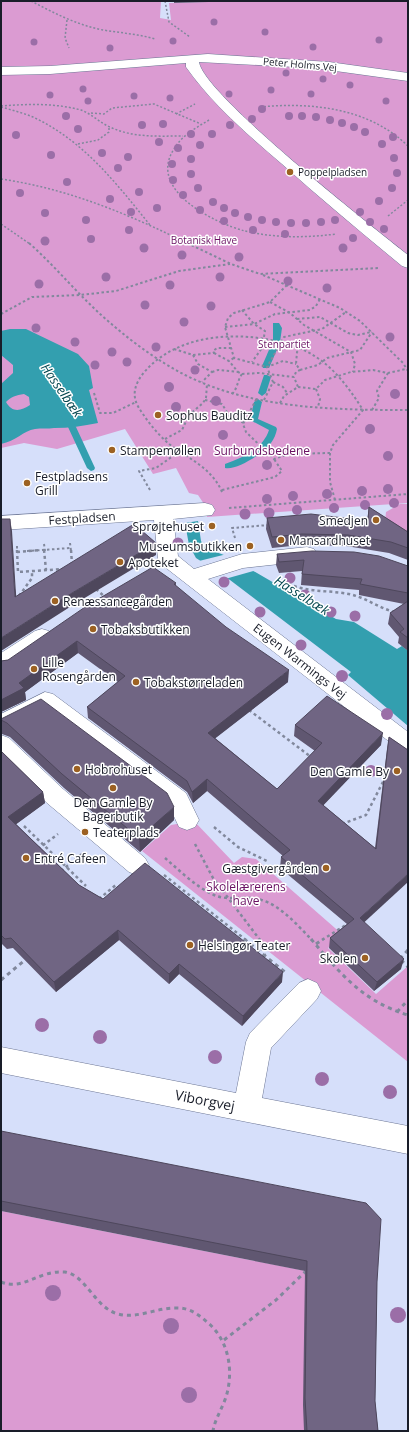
<svg xmlns="http://www.w3.org/2000/svg" width="409" height="1432" font-family="'Open Sans',sans-serif">
	<style>
		.green { fill: #db9bd2 }
		.water { fill: #339faf; fill-rule: evenodd }
		.pier { fill: #d6dffa }
		.lines { fill: none; stroke-linecap: round; stroke-linejoin: round }
		.stream { fill: #339faf; fill-rule: evenodd }
		.minor-casing { stroke: #6d7795; stroke-width: 1 }
		.path-far3 { stroke: #81889c; stroke-width: 1.5; stroke-dasharray: 2 2; stroke-linecap: butt }
		.path-far2 { stroke: #81889c; stroke-width: 2; stroke-dasharray: 2.5 2.5; stroke-linecap: butt }
		.path-far1 { stroke: #81889c; stroke-width: 2.5; stroke-dasharray: 3 3; stroke-linecap: butt }
		.path { stroke: #81889c; stroke-width: 3; stroke-dasharray: 4 4; stroke-linecap: butt }
		.minor { fill: #fff; fill-rule: evenodd }
		.tree { fill: #9b6ea7 }
		.wall { fill: #605771 }
		.shaded-wall { fill: #4e475c }
		.building { fill: #706583; stroke: #4e475c }
		.poi-dot { fill: #9c6122; stroke: #fff; stroke-width: 1.5 }
		.labels { text-anchor: middle; dominant-baseline: central; stroke-width: 3; stroke-linejoin: round; paint-order: stroke }
		.far-street-label { font-size: 10px; fill: #191d29; stroke: #fff }
		.far-poi-label { font-size: 10px; fill: #191d29; stroke: #fff; text-anchor: start }
		.far-park-label { font-size: 10px; fill: #6a1163; stroke: #fff }
		.poi-label { font-size: 12px; fill: #191d29; stroke: #fff; text-anchor: start }
		.park-label { font-size: 12px; fill: #6a1163; stroke: #fff }
		.street-label { font-size: 12px; fill: #191d29; stroke: #fff }
		.water-label { font-size: 13px; font-style: italic; fill: #03454e; stroke: #fff }
		.near-street-label { font-size: 14px; fill: #191d29; stroke: #fff }
	</style>
	<rect width="100%" height="100%" fill="#d6dffa"/>
	<!-- green -->
	<g class="green">
		<polygon points="1,1 161,1 160,18 171,20 169,3 244,1 408,1 408,503 207,517 204,504 198,495 189,493 176,468 153,474 125,429 57,449 24,443 1,448"/>
		<polygon points="400,504 408,504 408,545 384,530 386,512"/>
		<polygon points="194,821 234,863 242,857 256,859 343,935 328,948 376,994 408,966 408,1062 142,851 171,825"/>
		<polygon points="1,1211 306,1271 304,1431 1,1431"/>
	</g>
	<!-- water -->
	<g class="water">
		<path d="M 10,329 L 26,329 L 78,354 L 89,366 L 93,388 L 89,390 L 98,423 C 83,426 69,428 54,428 C 48,429 41,428 35,429 C 23,431 16,441 1,444 L 1,384 L 13,373 L 13,365 L 1,355 L 1,331 ZM 24,394 L 29,397 L 30,405 C 21,411 12,413 6,402 C 11,397 16,395 24,394 Z"/>
		<polygon points="198,521 201,541 205,548 224,555 257,573 336,619 354,622 362,627 397,649 402,646 408,651 408,726 348,675 351,672 230,580 196,558 189,545 185,523"/>
	</g>
	<!-- pier -->
	<polygon class="pier" points="227,554 257,570 225,579 199,561"/>
	<g class="lines">
		<!-- stream -->
		<g class="stream">
			<polygon points="273,323 279,323 282,328 280,342 274,342 273,340"/>
			<polygon points="272,343 275,343 279,345 269,368 263,368 262,366"/>
			<polygon points="264,375 267,375 271,377 266,393 262,396 258,393"/>
			<path d="M 258,399 L 262,402 L 258,419 L 276,427 L 277,429 C 276,434 274,439 271,443 C 264,453 236,471 225,468 L 225,464 C 242,458 263,449 269,430 L 250,420 L 254,402 Z"/>
			<polygon points="65,413 68,414 76,427 95,468 94,470 91,471 87,468 68,427 61,416"/>
		</g>
		<defs>
			<g id="minor">
				<path d="M 208,54 L 329,62 L 408,73 L 408,81 L 314,68 L 199,62 C 203,94 374,228 408,255 L 408,268 L 402,266 C 362,233 321,199 282,164 C 247,134 213,105 186,67 L 186,63 L 50,74 L 1,75 L 1,67 L 50,66 Z"/>
				<polygon points="205,503 212,505 215,510 212,515 173,519 178,556 194,569 242,554 307,547 314,549 317,554 314,559 307,561 243,568 208,579 408,732 408,753 400,750 161,564 158,559 154,520 1,530 1,516"/>
				<polygon points="42,629 49,631 52,637 49,643 9,670 1,672 1,653 35,631"/>
				<polygon points="45,692 53,694 186,793 199,820 195,827 187,830 179,827 169,806 44,711 1,733 1,714"/>
				<polygon points="1,735 9,738 63,789 145,858 149,865 145,872 137,875 129,872 47,803 1,758"/>
				<polygon points="308,979 317,983 321,991 317,999 271,1048 262,1098 408,1126 408,1154 1,1073 1,1047 236,1093 246,1042 250,1033 299,983"/>
			</g>
		</defs>
		<!-- minor casing -->
		<use href="#minor" class="minor-casing"/>
		<!-- path-far3 -->
		<g class="path-far3">
			<path d="M 31,1 C 54,13 77,25 103,30 C 121,33 138,34 155,39"/>
			<polyline points="165,1 169,22 190,37"/>
			<polyline points="67,20 65,38 69,48"/>
			<path d="M 1,106 C 27,104 55,103 81,110 C 92,114 100,123 110,127 C 133,138 158,136 183,136"/>
			<path d="M 1,107 C 12,110 23,113 33,117 C 84,141 116,183 150,225"/>
			<path d="M 260,107 C 312,102 369,108 408,146"/>
			<polyline points="91,113 104,114 112,108 154,104 201,124"/>
			<polyline points="176,114 195,104"/>
			<path d="M 209,120 C 196,128 182,135 174,149 C 147,190 214,223 245,231 C 275,238 305,238 336,234"/>
			<polyline points="78,144 98,140 109,132 109,127"/>
			<path d="M 1,179 C 69,189 128,214 189,244"/>
			<polyline points="388,216 408,200"/>
			<polyline points="1,224 30,244"/>
		</g>
		<!-- path-far2 -->
		<g class="path-far2">
			<path d="M 29,243 C 57,268 80,297 108,321 C 132,342 158,361 185,375 C 253,409 334,410 408,410"/>
			<polyline points="187,243 231,264 260,274 378,268"/>
			<polyline points="263,275 340,308 360,321 403,363 408,371"/>
			<polyline points="287,285 270,302 234,313 228,318 225,327 234,358 267,367 283,361 296,364"/>
			<polyline points="270,302 290,313 304,325 351,352 355,364 353,372"/>
			<polyline points="242,310 254,324 265,331 262,348 252,362"/>
			<polyline points="1,314 32,297 80,295 116,291 179,271 230,264"/>
			<polyline points="297,319 320,317 348,333 358,335 371,332"/>
			<polyline points="225,327 254,324 275,314 310,310 316,306 320,299"/>
			<polyline points="174,349 193,355 214,353 213,351 217,348 231,348"/>
			<polyline points="214,353 229,361 234,358"/>
			<polyline points="193,355 198,364 212,372 202,382"/>
			<polyline points="300,370 318,365 327,358 360,350 372,332"/>
			<polyline points="212,372 218,370 238,372 229,361"/>
			<polyline points="242,374 259,373 294,377 296,372 300,370 296,364 297,352 300,349"/>
			<polyline points="273,382 283,387 287,393"/>
			<polyline points="298,387 316,389 325,380 351,372 373,370 388,373 406,369"/>
			<polyline points="316,389 320,399 318,407"/>
			<polyline points="94,393 100,413 113,413 136,402"/>
			<path d="M 232,394 C 238,388 237,381 242,374 L 238,372"/>
			<polyline points="205,400 222,404 230,417 244,423"/>
			<polyline points="264,400 273,382 267,367 284,337 322,329 346,312"/>
			<polyline points="280,403 284,396 298,387 294,377"/>
			<polyline points="372,410 379,398 377,391 388,373"/>
			<polyline points="165,439 182,430 189,415 203,403 206,398 207,384"/>
			<polyline points="330,453 330,482 335,500"/>
			<polyline points="150,490 139,471 156,468 180,451"/>
			<polyline points="222,490 275,477 282,471 274,459"/>
			<path d="M 222,492 C 212,468 189,459 169,444 C 160,436 152,427 145,417 C 141,411 136,405 135,398 C 133,387 140,376 148,368 C 184,331 249,330 296,347 C 327,358 346,383 363,410 L 333,445 L 330,453 L 289,454 L 274,459 L 246,432 L 243,424 L 257,398"/>
			<polyline points="229,508 408,494"/>
			<polyline points="235,538 232,528 269,525"/>
			<polyline points="70,543 71,551"/>
			<polyline points="44,544 45,551"/>
			<polyline points="17,546 17,551"/>
			<polyline points="27,551 71,548"/>
		</g>
		<!-- path-far1 -->
		<g class="path-far1">
			<polyline points="17,550 18,572 64,569"/>
			<polyline points="44,550 46,570"/>
			<polyline points="71,550 72,564"/>
			<polyline points="17,552 40,550"/>
			<path d="M 283,581 C 305,594 329,589 353,595 C 367,599 380,608 394,612"/>
			<polyline points="96,589 105,597"/>
			<polyline points="19,596 32,578 32,571"/>
			<polyline points="249,710 311,757 310,758"/>
			<polyline points="342,824 366,815 385,778"/>
			<polyline points="24,826 86,886"/>
			<polyline points="214,827 238,847 267,861"/>
			<polyline points="195,844 213,878 260,940"/>
			<polyline points="38,849 58,834"/>
			<path d="M 165,858 C 180,871 196,887 214,895 C 225,900 238,897 250,898 C 276,899 295,923 312,940"/>
			<polyline points="61,871 82,854"/>
			<polyline points="164,875 246,940"/>
			<polyline points="99,899 117,884"/>
			<polyline points="322,940 349,923"/>
		</g>
		<!-- path -->
		<g class="path">
			<polyline points="244,939 285,972"/>
			<polyline points="259,939 265,956"/>
			<path d="M 311,939 C 341,974 362,1001 408,1015"/>
			<polyline points="316,944 323,939"/>
			<polyline points="400,959 408,950"/>
			<polyline points="401,960 408,967"/>
			<polyline points="1,980 25,960"/>
			<polyline points="397,1012 408,1000"/>
			<path d="M 1,1282 C 24,1291 38,1270 65,1272 C 86,1275 95,1308 118,1314 C 137,1319 156,1308 175,1308 C 188,1307 198,1314 207,1322 C 229,1340 234,1371 226,1397 C 222,1409 215,1419 213,1431"/>
			<polyline points="224,1340 276,1300 306,1271"/>
		</g>
		<!-- minor -->
		<use href="#minor" class="minor"/>
	</g>
	<!-- trees -->
	<g class="tree">
		<circle cx="214" cy="22" r="3.5"/>
		<circle cx="265" cy="32" r="3.5"/>
		<circle cx="379" cy="40" r="3.5"/>
		<circle cx="173" cy="41" r="3.5"/>
		<circle cx="34" cy="42" r="3.5"/>
		<circle cx="313" cy="47" r="3.5"/>
		<circle cx="110" cy="48" r="3.5"/>
		<circle cx="286" cy="73" r="3.5"/>
		<circle cx="323" cy="79" r="3.5"/>
		<circle cx="350" cy="85" r="3.5"/>
		<circle cx="83" cy="89" r="3.5"/>
		<circle cx="271" cy="90" r="3.5"/>
		<circle cx="229" cy="94" r="3.5"/>
		<circle cx="311" cy="94" r="3.5"/>
		<circle cx="50" cy="95" r="3.5"/>
		<circle cx="134" cy="96" r="3.5"/>
		<circle cx="170" cy="98" r="3.5"/>
		<circle cx="88" cy="101" r="3.5"/>
		<circle cx="386" cy="101" r="3.5"/>
		<circle cx="262" cy="109" r="4"/>
		<circle cx="66" cy="116" r="4"/>
		<circle cx="289" cy="116" r="4"/>
		<circle cx="302" cy="116" r="4"/>
		<circle cx="316" cy="117" r="4"/>
		<circle cx="252" cy="119" r="4"/>
		<circle cx="330" cy="120" r="4"/>
		<circle cx="342" cy="123" r="4"/>
		<circle cx="163" cy="124" r="4"/>
		<circle cx="142" cy="125" r="4"/>
		<circle cx="230" cy="125" r="4"/>
		<circle cx="354" cy="127" r="4"/>
		<circle cx="78" cy="129" r="4"/>
		<circle cx="365" cy="132" r="4"/>
		<circle cx="191" cy="134" r="4"/>
		<circle cx="212" cy="134" r="4"/>
		<circle cx="16" cy="135" r="4"/>
		<circle cx="393" cy="137" r="4"/>
		<circle cx="159" cy="142" r="4"/>
		<circle cx="382" cy="144" r="4"/>
		<circle cx="200" cy="145" r="4"/>
		<circle cx="178" cy="148" r="4"/>
		<circle cx="102" cy="153" r="4"/>
		<circle cx="51" cy="155" r="4"/>
		<circle cx="128" cy="157" r="4"/>
		<circle cx="394" cy="158" r="4"/>
		<circle cx="191" cy="159" r="4"/>
		<circle cx="172" cy="164" r="4"/>
		<circle cx="118" cy="168" r="4"/>
		<circle cx="397" cy="173" r="4"/>
		<circle cx="191" cy="174" r="4"/>
		<circle cx="173" cy="180" r="4"/>
		<circle cx="67" cy="182" r="4"/>
		<circle cx="198" cy="188" r="4"/>
		<circle cx="392" cy="188" r="4"/>
		<circle cx="139" cy="192" r="4"/>
		<circle cx="20" cy="193" r="4"/>
		<circle cx="183" cy="195" r="4"/>
		<circle cx="110" cy="199" r="4"/>
		<circle cx="379" cy="201" r="4"/>
		<circle cx="213" cy="202" r="4"/>
		<circle cx="157" cy="208" r="4"/>
		<circle cx="224" cy="208" r="4"/>
		<circle cx="200" cy="210" r="4"/>
		<circle cx="131" cy="212" r="4"/>
		<circle cx="360" cy="212" r="4"/>
		<circle cx="45" cy="213" r="4"/>
		<circle cx="235" cy="213" r="4"/>
		<circle cx="248" cy="217" r="4"/>
		<circle cx="86" cy="220" r="4"/>
		<circle cx="262" cy="220" r="4"/>
		<circle cx="335" cy="220" r="4"/>
		<circle cx="224" cy="221" r="4"/>
		<circle cx="276" cy="222" r="4"/>
		<circle cx="321" cy="222" r="4"/>
		<circle cx="370" cy="222" r="4"/>
		<circle cx="291" cy="223" r="4"/>
		<circle cx="306" cy="223" r="4"/>
		<circle cx="384" cy="229" r="4"/>
		<circle cx="129" cy="230" r="4"/>
		<circle cx="253" cy="230" r="4"/>
		<circle cx="285" cy="234" r="4"/>
		<circle cx="353" cy="238" r="4"/>
		<circle cx="91" cy="239" r="4"/>
		<circle cx="45" cy="241" r="4.5"/>
		<circle cx="144" cy="248" r="4.5"/>
		<circle cx="343" cy="248" r="4.5"/>
		<circle cx="182" cy="255" r="4.5"/>
		<circle cx="239" cy="257" r="4.5"/>
		<circle cx="106" cy="277" r="4.5"/>
		<circle cx="220" cy="277" r="4.5"/>
		<circle cx="288" cy="281" r="4.5"/>
		<circle cx="39" cy="284" r="4.5"/>
		<circle cx="170" cy="285" r="4.5"/>
		<circle cx="327" cy="288" r="4.5"/>
		<circle cx="145" cy="305" r="4.5"/>
		<circle cx="211" cy="306" r="4.5"/>
		<circle cx="184" cy="322" r="4.5"/>
		<circle cx="36" cy="328" r="4.5"/>
		<circle cx="390" cy="337" r="4.5"/>
		<circle cx="75" cy="342" r="4.5"/>
		<circle cx="156" cy="347" r="4.5"/>
		<circle cx="112" cy="352" r="4.5"/>
		<circle cx="127" cy="362" r="4.5"/>
		<circle cx="95" cy="365" r="4.5"/>
		<circle cx="195" cy="370" r="4.5"/>
		<circle cx="169" cy="387" r="5"/>
		<circle cx="395" cy="394" r="5"/>
		<circle cx="216" cy="401" r="5"/>
		<circle cx="176" cy="407" r="5"/>
		<circle cx="370" cy="429" r="5"/>
		<circle cx="223" cy="435" r="5"/>
		<circle cx="388" cy="456" r="5"/>
		<circle cx="267" cy="465" r="5"/>
		<circle cx="388" cy="489" r="5"/>
		<circle cx="362" cy="491" r="5"/>
		<circle cx="327" cy="494" r="5"/>
		<circle cx="293" cy="496" r="5"/>
		<circle cx="267" cy="499" r="5"/>
		<circle cx="394" cy="503" r="5"/>
		<circle cx="365" cy="505" r="5"/>
		<circle cx="334" cy="508" r="5"/>
		<circle cx="297" cy="510" r="5"/>
		<circle cx="269" cy="513" r="5.5"/>
		<circle cx="245" cy="514" r="5.5"/>
		<circle cx="178" cy="543" r="5.5"/>
		<circle cx="290" cy="578" r="5.5"/>
		<circle cx="224" cy="582" r="5.5"/>
		<circle cx="305" cy="595" r="5.5"/>
		<circle cx="260" cy="612" r="5.5"/>
		<circle cx="331" cy="612" r="5.5"/>
		<circle cx="355" cy="616" r="5.5"/>
		<circle cx="301" cy="645" r="5.5"/>
		<circle cx="342" cy="676" r="6"/>
		<circle cx="387" cy="714" r="6"/>
		<circle cx="371" cy="771" r="6"/>
		<circle cx="42" cy="1025" r="7"/>
		<circle cx="100" cy="1037" r="7"/>
		<circle cx="215" cy="1057" r="7"/>
		<circle cx="322" cy="1079" r="7"/>
		<circle cx="390" cy="1092" r="7"/>
		<circle cx="53" cy="1293" r="8"/>
		<circle cx="398" cy="1315" r="8"/>
		<circle cx="171" cy="1326" r="8"/>
		<circle cx="189" cy="1395" r="8"/>
	</g>
	<!-- wall -->
	<g class="wall">
		<polygon points="174,1 243,1 174,3"/>
		<polygon points="369,507 408,532 408,560 389,553 346,546 301,545 272,548 266,529 267,518 367,521"/>
		<polygon points="277,554 408,566 408,651 398,643 399,637 388,624 390,613 404,604 359,595 359,590 301,585 302,571 279,573 276,565"/>
		<polygon points="176,583 176,586 288,682 215,738 277,789 315,751 294,736 295,725 381,745 323,805 375,848 387,749 389,737 408,750 364,922 401,969 374,991 329,948 330,938 347,924 280,868 281,857 283,856 207,791 193,803 187,792 88,718 87,707 118,682 78,653 25,692 26,700 1,712 1,661 8,660"/>
		<polygon points="1,719 174,820 140,852 64,788 10,737 2,734 1,727"/>
		<polygon points="1,751 43,792 45,803 16,824 79,885 103,899 282,982 242,1026 179,974 169,984 119,940 56,992 13,948 7,949 1,943"/>
		<polygon points="1,1131 377,1282 375,1401 378,1431 304,1431 303,1405 305,1271 1,1211"/>
	</g>
	<!-- shaded-wall -->
	<g class="shaded-wall">
		<polygon points="10,519 12,531 17,609 15,597"/>
		<polygon points="156,543 156,555 73,605 1,651 1,638 72,593"/>
		<polygon points="77,641 78,653 25,692 26,700 1,712 1,700 19,683"/>
		<polygon points="289,670 288,682 208,744 208,733"/>
		<polygon points="383,733 381,745 317,812 318,801"/>
		<polygon points="207,779 207,791 193,803 192,792"/>
		<polygon points="43,792 45,803 11,828 8,817"/>
		<polygon points="174,807 174,820 140,852 139,838"/>
		<polygon points="408,874 408,882 358,928 360,918"/>
		<polygon points="118,930 119,940 56,992 54,982"/>
		<polygon points="404,959 401,969 374,991 377,982"/>
		<polygon points="179,964 179,974 169,984 169,974"/>
		<polygon points="283,972 282,982 242,1026 243,1016"/>
	</g>
	<!-- building -->
	<g class="building">
		<polygon points="369,507 408,532 408,548 391,542 348,535 302,534 272,537 267,518 311,514 368,521"/>
		<polygon points="1,519 10,519 15,597 134,524 156,543 72,593 1,638"/>
		<polygon points="312,551 354,552 379,556 408,566 408,593 360,584 362,579 302,574 304,560 279,562 277,554"/>
		<polygon points="153,567 176,583 174,584 226,627 289,670 208,733 277,789 322,743 295,725 327,696 383,733 318,801 376,849 389,737 408,750 408,874 360,918 404,959 377,982 330,938 354,919 281,857 290,850 207,779 192,792 187,781 87,707 125,676 77,641 19,683 24,688 1,700 1,661 8,660 88,605"/>
		<polygon points="408,601 408,638 400,632 404,629 390,613"/>
		<polygon points="41,699 167,793 174,807 139,838 62,774 7,723 1,720 1,719"/>
		<polygon points="1,751 43,792 8,817 79,885 103,899 145,863 283,972 243,1016 179,964 169,974 118,930 54,982 11,938 5,939 1,935"/>
		<polygon points="1,1131 366,1203 381,1219 377,1282 375,1401 378,1431 307,1431 305,1398 307,1261 1,1201"/>
	</g>
	<!-- markers -->
	<g class="poi-dot">
		<circle cx="290" cy="172" r="4"/>
		<circle cx="158" cy="415" r="4"/>
		<circle cx="112" cy="450" r="4"/>
		<circle cx="27" cy="483" r="4"/>
		<circle cx="376" cy="520" r="4"/>
		<circle cx="212" cy="526" r="4"/>
		<circle cx="281" cy="540" r="4"/>
		<circle cx="250" cy="546" r="4"/>
		<circle cx="120" cy="562" r="4"/>
		<circle cx="55" cy="601" r="4"/>
		<circle cx="93" cy="629" r="4"/>
		<circle cx="34" cy="669" r="4"/>
		<circle cx="136" cy="682" r="4"/>
		<circle cx="77" cy="769" r="4"/>
		<circle cx="397" cy="771" r="4"/>
		<circle cx="113" cy="788" r="4"/>
		<circle cx="85" cy="832" r="4"/>
		<circle cx="26" cy="858" r="4"/>
		<circle cx="326" cy="868" r="4"/>
		<circle cx="190" cy="945" r="4"/>
		<circle cx="365" cy="958" r="4"/>
	</g>
	<g class="labels">
		<!-- far-street labels -->
		<g class="far-street-label">
			<text transform="translate(300 64) rotate(5)">Peter Holms Vej</text>
		</g>
		<!-- far-poi labels -->
		<g class="far-poi-label">
			<text x="298" y="172">Poppelpladsen</text>
		</g>
		<!-- far-park labels -->
		<g class="far-park-label">
			<text x="204" y="240">Botanisk Have</text>
			<text x="284" y="344">Stenpartiet</text>
		</g>
		<!-- poi labels -->
		<g class="poi-label">
			<text x="166" y="415">Sophus Bauditz</text>
			<text x="120" y="450">Stampemøllen</text>
			<text x="35" y="476">Festpladsens<tspan x="35" dy="14">Grill</tspan></text>
			<text x="368" y="520" text-anchor="end">Smedjen</text>
			<text x="204" y="526" text-anchor="end">Sprøjtehuset</text>
			<text x="289" y="540">Mansardhuset</text>
			<text x="242" y="546" text-anchor="end">Museumsbutikken</text>
			<text x="128" y="562">Apoteket</text>
			<text x="63" y="601">Renæssancegården</text>
			<text x="101" y="629">Tobaksbutikken</text>
			<text x="42" y="662">Lille<tspan x="42" dy="14">Rosengården</tspan></text>
			<text x="144" y="682">Tobakstørreladen</text>
			<text x="85" y="769">Hobrohuset</text>
			<text x="389" y="771" text-anchor="end">Den Gamle By</text>
			<text x="113" y="802" text-anchor="middle">Den Gamle By<tspan x="113" dy="14">Bagerbutik</tspan></text>
			<text x="93" y="832">Teaterplads</text>
			<text x="34" y="858">Entré Cafeen</text>
			<text x="318" y="868" text-anchor="end">Gæstgivergården</text>
			<text x="198" y="945">Helsingør Teater</text>
			<text x="357" y="958" text-anchor="end">Skolen</text>
		</g>
		<!-- park labels -->
		<g class="park-label">
			<text x="262" y="450">Surbundsbedene</text>
			<text x="246" y="886">Skolelærerens<tspan x="246" dy="14">have</tspan></text>
		</g>
		<!-- street labels -->
		<g class="street-label">
			<text transform="translate(82 518) rotate(-4)">Festpladsen</text>
			<text transform="translate(300 661) rotate(38)">Eugen Warmings Vej</text>
		</g>
		<!-- water labels -->
		<g class="water-label">
			<text transform="translate(62 390) rotate(55)">Hasselbæk</text>
			<text transform="translate(302 595) rotate(32)">Hasselbæk</text>
		</g>
		<!-- near-street labels -->
		<g class="near-street-label">
			<text transform="translate(205 1100) rotate(11)">Viborgvej</text>
		</g>
	</g>
	<!-- border -->
	<rect width="409" height="1432" fill="none" stroke="#191d29" stroke-width="4"/>
</svg>
